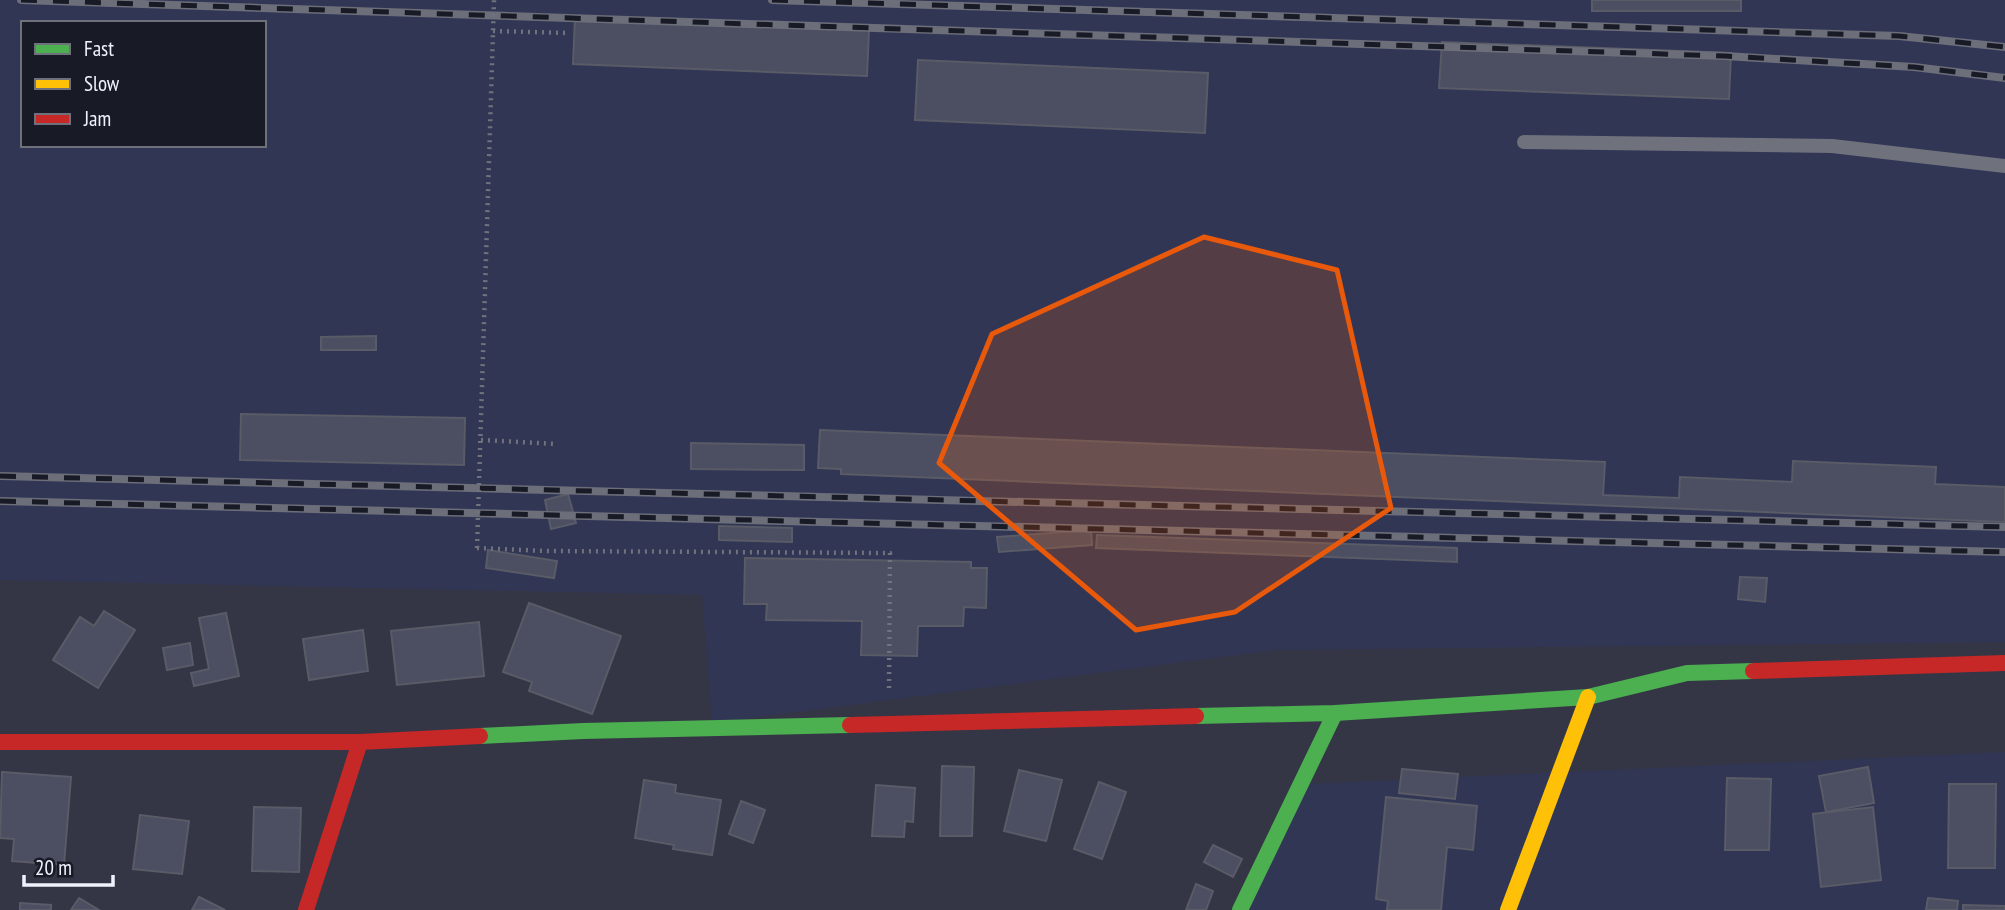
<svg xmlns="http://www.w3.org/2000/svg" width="2005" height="910" font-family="'PT Sans Narrow',sans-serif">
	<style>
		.built { fill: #313655; fill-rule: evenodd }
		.building { fill: #4c4e61; stroke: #595b67; stroke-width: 2 }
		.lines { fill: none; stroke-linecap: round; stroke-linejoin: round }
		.path { stroke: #70727c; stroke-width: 4.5; stroke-dasharray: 2 5; stroke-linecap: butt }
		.lane { stroke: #6f717c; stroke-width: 14 }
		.fast { stroke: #4caf50; stroke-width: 16 }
		.slow { stroke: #ffc107; stroke-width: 16 }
		.jam { stroke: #c62828; stroke-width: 16 }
		.rail-casing { stroke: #6c6e7a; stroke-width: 8 }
		.rail { stroke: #181a26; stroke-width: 5; stroke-dasharray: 16; stroke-linecap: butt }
		.path-bridge { stroke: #70727c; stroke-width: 4.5; stroke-dasharray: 2 5; stroke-linecap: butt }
		.marked { fill: #e8590c; fill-opacity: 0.2; stroke: #e8590c; stroke-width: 5; stroke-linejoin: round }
	</style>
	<rect width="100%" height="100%" fill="#343645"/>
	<!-- built -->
	<g class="built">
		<path d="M 0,0 L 2005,0 L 2005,642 L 1275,650 L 712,723 L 702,595 L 0,580 ZM 23,23 L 264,23 L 264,145 L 23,145 Z"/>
		<polygon points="2005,752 2005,910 1249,910 1307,784"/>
	</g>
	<!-- building -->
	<g class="building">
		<rect x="1592" y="0" width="149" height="11"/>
		<polygon points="575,17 869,29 867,76 573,64"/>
		<polygon points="1442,42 1731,53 1729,99 1439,88"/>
		<polygon points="918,60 1208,73 1205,133 915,120"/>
		<polygon points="376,336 376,350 321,350 321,337"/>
		<polygon points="241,414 465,418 464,465 240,460"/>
		<polygon points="820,430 1605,462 1603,495 1679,498 1680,477 1792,482 1793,461 1936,467 1935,484 2005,487 2005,522 841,474 841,469 818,468"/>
		<polygon points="691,443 804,445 804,470 691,469"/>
		<polygon points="568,494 576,523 551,529 545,500"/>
		<polygon points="719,526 792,528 792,542 719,540"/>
		<polygon points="1091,530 1092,545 999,552 997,537"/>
		<polygon points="1097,535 1457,548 1457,562 1096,548"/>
		<polygon points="488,550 557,561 554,578 486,568"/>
		<polygon points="745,558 971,562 971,568 987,568 986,608 964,607 963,626 918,626 917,656 861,655 862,621 766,620 767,604 744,604"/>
		<polygon points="1740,577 1767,578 1765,602 1738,599"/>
		<polygon points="529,603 621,636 592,714 529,691 532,682 503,672"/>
		<polygon points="104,611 135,630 98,688 53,660 80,617 94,626"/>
		<polygon points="226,613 239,676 194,686 191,673 209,669 199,618"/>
		<polygon points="479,622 484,676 397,685 391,631"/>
		<polygon points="363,630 368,671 309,680 303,639"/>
		<polygon points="190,643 193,665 167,670 163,648"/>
		<polygon points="942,766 974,767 972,836 940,836"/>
		<polygon points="1868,767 1874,803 1826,812 1819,776"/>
		<polygon points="1402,769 1458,774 1455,799 1399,793"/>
		<polygon points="1019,770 1062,780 1046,841 1004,831"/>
		<polygon points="2,772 71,777 64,865 12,861 14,839 0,838"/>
		<polygon points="1727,778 1771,779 1769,850 1725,850"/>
		<polygon points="644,780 676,785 675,793 721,800 712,855 673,849 674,845 635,838"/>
		<polygon points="1099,782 1126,792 1102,859 1074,849"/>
		<polygon points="1949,784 1996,784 1995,868 1948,868"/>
		<polygon points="876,785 915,788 913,822 905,821 904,837 872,836"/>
		<polygon points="1386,797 1477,806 1473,850 1447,847 1441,910 1387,910 1388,901 1376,899"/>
		<polygon points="741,801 765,810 753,843 729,834"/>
		<polygon points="254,807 301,808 299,872 252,871"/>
		<polygon points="1873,807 1881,880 1821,887 1813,814"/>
		<polygon points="140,815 189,821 182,874 133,869"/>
		<polygon points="1213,845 1242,859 1233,877 1204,862"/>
		<polygon points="1196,884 1213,891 1206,910 1186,910"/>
		<polygon points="199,897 225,910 192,910"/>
		<polygon points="79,898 99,910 71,910"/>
		<polygon points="1928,898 1958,901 1957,910 1926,910"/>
		<polygon points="20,903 51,905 51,910 20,910"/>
		<polygon points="1963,905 2005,906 2005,910 1963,910"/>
	</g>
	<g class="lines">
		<!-- path -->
		<g class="path">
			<polyline points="493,31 568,33"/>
			<polyline points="481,440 557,444"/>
			<polyline points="477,548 547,551 890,553 889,689"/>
		</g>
		<!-- lane -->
		<polyline class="lane" points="1524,142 1832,146 2005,166"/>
		<!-- fast -->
		<g class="fast">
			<polyline points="1196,716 1335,713 1588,697 1687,673 1753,671"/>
			<polyline points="480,736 583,731 850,725"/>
			<polyline points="1240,910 1335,713"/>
		</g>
		<!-- slow -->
		<polyline class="slow" points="1508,910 1588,697"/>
		<!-- jam -->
		<g class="jam">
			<polyline points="1753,671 2005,663"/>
			<polyline points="850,725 1196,716"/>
			<polyline points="0,742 360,742 480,736"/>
			<polyline points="306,910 360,742"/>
		</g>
		<defs>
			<g id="rail">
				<polyline points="21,0 1725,56 1914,67 2005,78"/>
				<polyline points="772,0 1899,36 2005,47"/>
				<polyline points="0,476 2005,527"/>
				<polyline points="0,501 2005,552"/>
			</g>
		</defs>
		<!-- rail casing -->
		<use href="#rail" class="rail-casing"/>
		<!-- rail -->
		<use href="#rail" class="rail"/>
		<!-- path-bridge -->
		<polyline class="path-bridge" points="477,548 494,0"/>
	</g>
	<!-- marked area -->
	<path class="marked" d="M 1204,237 L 1337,270 L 1391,508 L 1235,612 L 1136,630 L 939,463 L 992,334 Z"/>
	<!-- legend -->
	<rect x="21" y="21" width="245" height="126" fill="#181a26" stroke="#6e707c" stroke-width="2"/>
	<rect x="35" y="44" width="35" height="10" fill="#4caf50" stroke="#6e707c" stroke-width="2"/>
	<text x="84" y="56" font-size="21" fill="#eff2fc">Fast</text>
	<rect x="35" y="79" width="35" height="10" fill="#ffc107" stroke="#6e707c" stroke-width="2"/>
	<text x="84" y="91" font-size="21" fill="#eff2fc">Slow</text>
	<rect x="35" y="114" width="35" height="10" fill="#c62828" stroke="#6e707c" stroke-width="2"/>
	<text x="84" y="126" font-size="21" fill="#eff2fc">Jam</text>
	<!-- scale -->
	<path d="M24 875v10h89v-10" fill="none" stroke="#eff2fc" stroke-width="3.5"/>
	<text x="35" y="875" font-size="21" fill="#eff2fc" stroke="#181a26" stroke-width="5" paint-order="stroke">20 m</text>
</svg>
